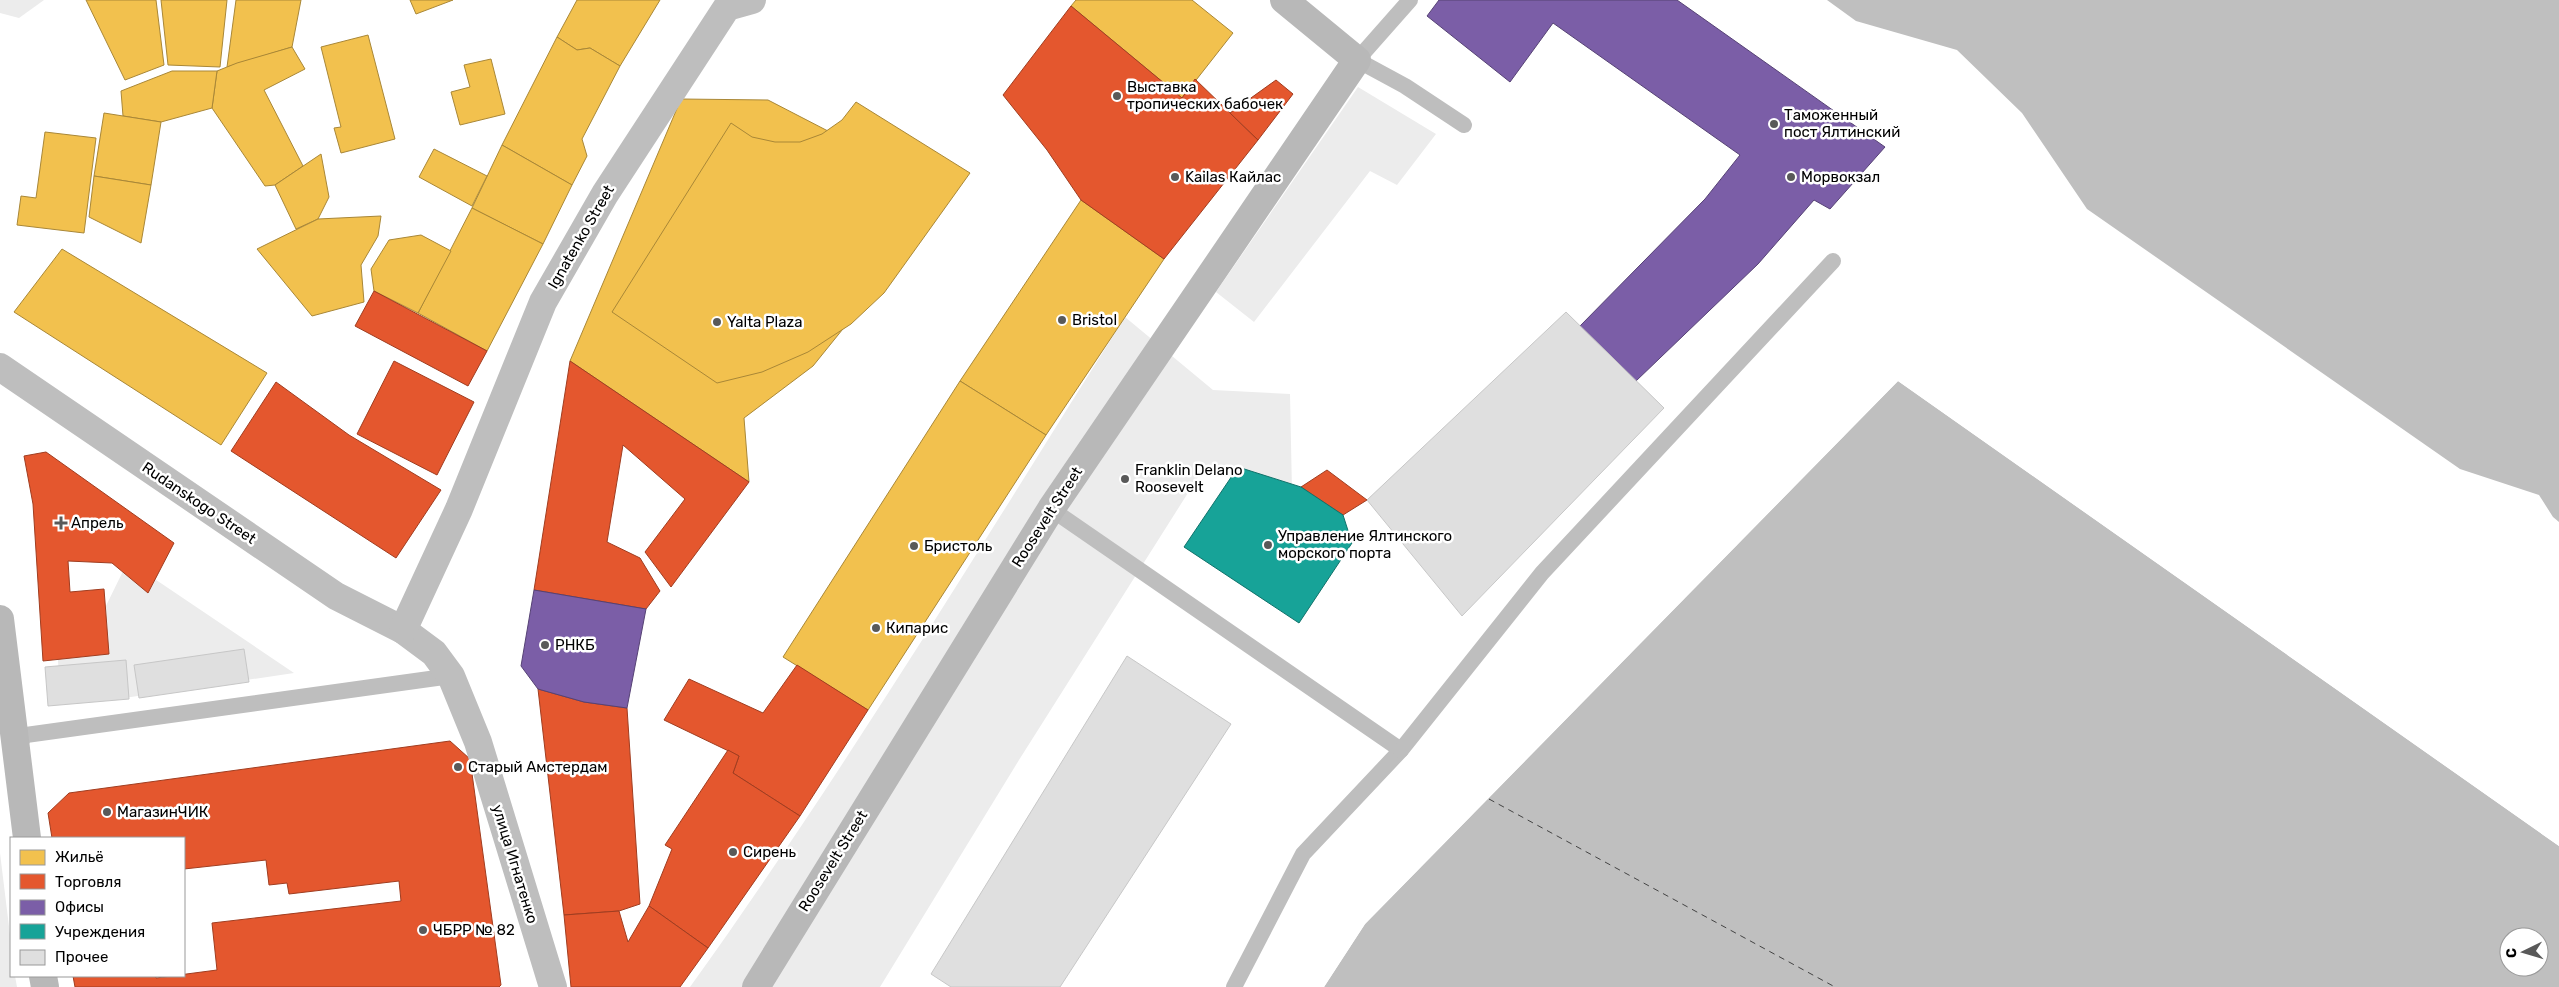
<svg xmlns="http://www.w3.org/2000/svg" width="2559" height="987" font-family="Rubik,sans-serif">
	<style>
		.green { fill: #ececec }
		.water { fill: #bfbfbf; fill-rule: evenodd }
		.pier { fill: #fff }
		.homes { fill: #f2c14e; stroke: #a98737 }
		.shops { fill: #e4572e; stroke: #a03d20 }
		.offices { fill: #7b5ea7; stroke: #564275 }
		.public { fill: #17a398; stroke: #10726a }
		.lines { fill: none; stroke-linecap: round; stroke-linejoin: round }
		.ferry { stroke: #444; stroke-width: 1; stroke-dasharray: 6 5; stroke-linecap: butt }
		.building { fill: #dfdfdf; stroke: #c7c7c7 }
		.service { stroke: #bebebe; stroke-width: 16 }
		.minor { stroke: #bebebe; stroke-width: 28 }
		.secondary { stroke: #b8b8b8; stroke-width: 28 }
		.poi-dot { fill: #595959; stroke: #fff; stroke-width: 2 }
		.labels { text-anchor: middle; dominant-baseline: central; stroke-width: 5; stroke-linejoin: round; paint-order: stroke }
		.poi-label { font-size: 15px; fill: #000; stroke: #fff; text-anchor: start }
		.street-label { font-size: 15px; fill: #000; stroke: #fff }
	</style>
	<rect width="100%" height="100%" fill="#fff"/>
	<!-- green -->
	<g class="green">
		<polygon points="0,0 44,0 19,18 0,13"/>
		<polygon points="1358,87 1436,134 1397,185 1370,171 1254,322 1216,292"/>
		<path d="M 1125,317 L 1213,390 L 1290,394 L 1292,492 L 1205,466 L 1019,760 L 880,987 L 690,987 C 845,771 983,542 1125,317 Z"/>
		<polygon points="128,561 294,673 131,697 61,700 53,597 102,614"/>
		<polygon points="0,853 11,943 11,976 15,976 17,987 0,987"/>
	</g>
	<!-- water -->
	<g class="water">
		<polygon points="1827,0 2559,0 2559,522 2553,517 2539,495 2460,469 2087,209 2022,113 1957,50 1856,21"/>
		<path d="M 1898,381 L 2559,846 L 2559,987 L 1324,987 L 1365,924 ZM 2509,937 L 2539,937 L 2539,967 L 2509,967 Z"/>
	</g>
	<!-- pier -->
	<polygon class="pier" points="1898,379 2559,843 2559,846 1898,381 1365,924 1324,987 1322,987 1363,922"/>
	<!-- homes -->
	<g class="homes">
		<polygon points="86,0 156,0 164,65 125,80"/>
		<polygon points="161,0 227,0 220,67 168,65"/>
		<polygon points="236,0 301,0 292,47 227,67"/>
		<polygon points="410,0 453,0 416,14"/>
		<polygon points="577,0 660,0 620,66 590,48 577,50 557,37"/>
		<polygon points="1076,0 1192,0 1233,33 1182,98 1071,6"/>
		<polygon points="368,35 395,139 341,153 334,128 341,127 321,47"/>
		<polygon points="557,37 577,50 590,48 620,66 582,139 587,156 572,185 502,145"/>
		<polygon points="292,47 305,69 264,90 303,166 275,185 265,186 212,108 217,71 237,63"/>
		<polygon points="491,59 505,114 460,125 451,92 470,87 464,65"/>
		<polygon points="172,71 217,71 212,108 161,122 123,116 121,91"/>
		<polygon points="681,99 768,100 884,160 932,194 880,283 813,366 744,418 749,482 570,361"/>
		<polygon points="856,102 970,173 884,293 851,324 808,352 762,372 717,383 612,312 731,123 752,137 775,142 800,142 822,134 842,120"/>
		<polygon points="104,113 161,122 151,185 94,176"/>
		<polygon points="45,132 96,138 84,233 17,225 21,196 36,198"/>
		<polygon points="502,145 572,185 543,244 472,208"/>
		<polygon points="434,149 487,176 472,206 419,177"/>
		<polygon points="321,154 329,197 318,219 296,229 275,185"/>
		<polygon points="94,176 151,185 141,243 89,217"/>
		<polygon points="1081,200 1164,259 1046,435 960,381"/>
		<polygon points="472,208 543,244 487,351 418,313"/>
		<polygon points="381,216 378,236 361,265 364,302 312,316 257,249 318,219"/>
		<polygon points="421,235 451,251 418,313 374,291 371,269 389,240"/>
		<polygon points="62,249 267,373 221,445 14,312"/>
		<polygon points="960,381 1046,435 868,710 783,657"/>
	</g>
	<!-- shops -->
	<g class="shops">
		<polygon points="1071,6 1182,98 1195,79 1258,140 1164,259 1081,200 1047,150 1003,95"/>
		<polygon points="1276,80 1293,94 1258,140 1230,113"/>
		<polygon points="374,291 487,351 468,386 355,326"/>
		<polygon points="394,361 474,402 437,475 357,434"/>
		<polygon points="570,361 749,482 671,587 645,552 685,499 623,445 607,542 640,558 660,591 646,609 534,590"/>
		<polygon points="276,382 349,435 441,490 396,558 231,451"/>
		<polygon points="46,452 174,543 148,593 112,563 68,561 70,592 104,589 109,654 43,661 33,504 24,456"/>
		<polygon points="1327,470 1367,500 1343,515 1301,487"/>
		<polygon points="797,665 868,710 800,816 733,773 739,756 664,720 689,679 763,713"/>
		<polygon points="538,689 584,702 627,708 640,904 619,911 564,915"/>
		<polygon points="450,741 470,759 501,985 499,987 75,987 73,976 156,976 156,978 217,970 212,923 401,901 399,881 289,894 287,883 269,885 266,860 184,869 184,838 52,838 48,813 69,793"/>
		<polygon points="728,750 739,756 733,773 800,816 708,948 649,906 672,849 665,845"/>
		<polygon points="649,906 708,948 680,987 571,987 564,915 619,911 628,942"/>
	</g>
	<!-- offices -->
	<g class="offices">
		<polygon points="1439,0 1677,0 1885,147 1830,209 1814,200 1758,264 1636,381 1580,326 1705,199 1740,155 1553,23 1510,82 1427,16"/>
		<polygon points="534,590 646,609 627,708 584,702 538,689 521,666"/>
	</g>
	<!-- public -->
	<polygon class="public" points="1238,467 1301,487 1343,515 1352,543 1299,623 1184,547"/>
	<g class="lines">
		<!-- ferry -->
		<polyline class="ferry" points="1489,799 1835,987"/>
	</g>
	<!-- building -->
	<g class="building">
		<polygon points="1566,312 1664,408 1462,616 1367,500"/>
		<polygon points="244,649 249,682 139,698 134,665"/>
		<polygon points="1127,656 1231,724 1060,987 951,987 931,974"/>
		<polygon points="126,660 129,699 48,706 45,667"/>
	</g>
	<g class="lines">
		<!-- service -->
		<g class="service">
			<polyline points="1410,0 1357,60 1405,86 1464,125"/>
			<polyline points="1051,509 1401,750 1303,854 1234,987"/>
			<polyline points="16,746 26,735 451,676"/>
			<polyline points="1401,750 1542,573 1833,261"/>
		</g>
		<!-- minor -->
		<g class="minor">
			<polyline points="0,367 336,596 403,630 434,653 451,676 478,742 553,987"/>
			<polyline points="403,630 459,509 543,302 605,194 727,7 752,0"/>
		</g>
		<!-- secondary -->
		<g class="secondary">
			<polyline points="0,619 27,838"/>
			<polyline points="43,976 45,987"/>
			<polyline points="756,987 1051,509 1357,60 1284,0"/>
		</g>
	</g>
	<!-- markers -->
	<g class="poi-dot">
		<circle cx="1117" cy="96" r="5"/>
		<circle cx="1774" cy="124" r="5"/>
		<circle cx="1175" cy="177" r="5"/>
		<circle cx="1791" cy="177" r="5"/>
		<circle cx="1062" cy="320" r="5"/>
		<circle cx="717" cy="322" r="5"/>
		<circle cx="1125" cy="479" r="5"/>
		<path d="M58.5 515.5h5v5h5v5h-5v5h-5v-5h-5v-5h5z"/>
		<circle cx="1268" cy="545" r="5"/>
		<circle cx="914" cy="546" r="5"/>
		<circle cx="876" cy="628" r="5"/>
		<circle cx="545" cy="645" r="5"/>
		<circle cx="458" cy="767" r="5"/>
		<circle cx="107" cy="812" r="5"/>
		<circle cx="733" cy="852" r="5"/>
		<circle cx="423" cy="930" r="5"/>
	</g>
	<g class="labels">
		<!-- poi labels -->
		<g class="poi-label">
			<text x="1127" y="87">Выставка<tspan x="1127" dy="17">тропических бабочек</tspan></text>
			<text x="1784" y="115">Таможенный<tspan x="1784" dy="17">пост Ялтинский</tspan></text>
			<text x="1185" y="177">Kailas Кайлас</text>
			<text x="1801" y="177">Морвокзал</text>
			<text x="1072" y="320">Bristol</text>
			<text x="727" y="322">Yalta Plaza</text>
			<text x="1135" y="470">Franklin Delano<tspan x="1135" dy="17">Roosevelt</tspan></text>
			<text x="71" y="523">Апрель</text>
			<text x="1278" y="536">Управление Ялтинского<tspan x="1278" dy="17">морского порта</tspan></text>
			<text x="924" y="546">Бристоль</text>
			<text x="886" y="628">Кипариc</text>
			<text x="555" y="645">РНКБ</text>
			<text x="468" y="767">Старый Амстердам</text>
			<text x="117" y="812">МагазинЧИК</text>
			<text x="743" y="852">Сирень</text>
			<text x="433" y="930">ЧБРР № 82</text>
		</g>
		<!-- street labels -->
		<g class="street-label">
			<text transform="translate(581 237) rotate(-60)">Ignatenko Street</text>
			<text transform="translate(199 503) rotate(34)">Rudanskogo Street</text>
			<text transform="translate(1047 517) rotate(-57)">Roosevelt Street</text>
			<text transform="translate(833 861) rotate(-58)">Roosevelt Street</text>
			<text transform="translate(515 864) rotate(73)">улица Игнатенко</text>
		</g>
	</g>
	<!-- legend -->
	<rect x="10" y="837" width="175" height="140" fill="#ffffff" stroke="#999999"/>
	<rect x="20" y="850" width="25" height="15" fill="#f2c14e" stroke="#999999"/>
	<text x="55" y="862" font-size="15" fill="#000000">Жильё</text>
	<rect x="20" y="874" width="25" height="15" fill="#e4572e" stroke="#999999"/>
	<text x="55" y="887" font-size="15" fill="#000000">Торговля</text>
	<rect x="20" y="900" width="25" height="15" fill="#7b5ea7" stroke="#999999"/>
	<text x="55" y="912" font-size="15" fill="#000000">Офисы</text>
	<rect x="20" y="924" width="25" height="15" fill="#17a398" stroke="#999999"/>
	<text x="55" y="937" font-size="15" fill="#000000">Учреждения</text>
	<rect x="20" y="950" width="25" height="15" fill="#dfdfdf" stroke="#999999"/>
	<text x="55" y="962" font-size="15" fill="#000000">Прочее</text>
	<!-- north arrow -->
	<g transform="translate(2524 952) rotate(265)"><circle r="24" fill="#ffffff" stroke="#999999"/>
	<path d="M0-4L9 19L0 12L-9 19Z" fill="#595959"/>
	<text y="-8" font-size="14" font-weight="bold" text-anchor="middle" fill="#000000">С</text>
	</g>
</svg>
